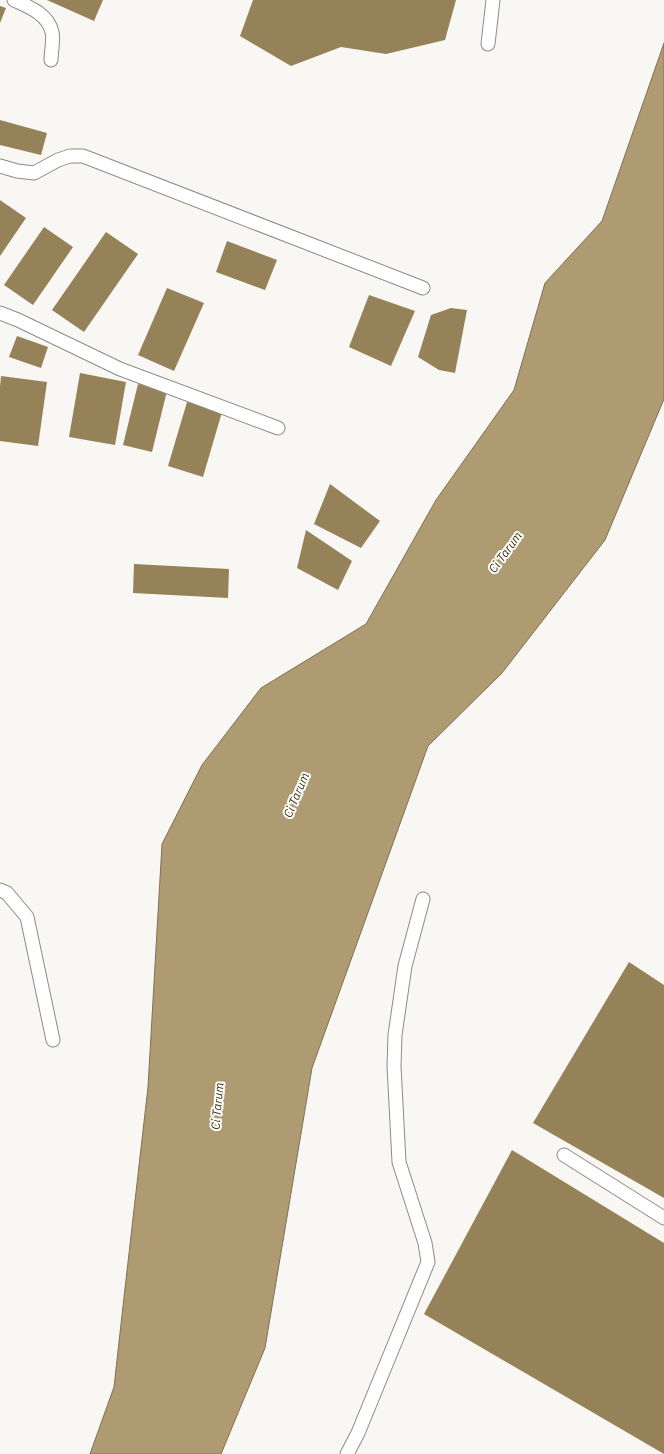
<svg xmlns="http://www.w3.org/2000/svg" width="664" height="1454" font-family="'IBM Plex Sans',sans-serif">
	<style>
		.water { fill: #af9b71; stroke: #807154 }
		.building { fill: #958259 }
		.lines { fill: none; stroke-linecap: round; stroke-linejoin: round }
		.lane-casing { stroke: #8c8b88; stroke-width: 15 }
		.lane { stroke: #fff; stroke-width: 13 }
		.labels { text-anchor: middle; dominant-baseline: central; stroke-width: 4; stroke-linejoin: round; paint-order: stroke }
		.water-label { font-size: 12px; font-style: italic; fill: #40310d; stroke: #fff }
	</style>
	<rect width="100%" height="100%" fill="#f8f7f3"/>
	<!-- water -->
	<polygon class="water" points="664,43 664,399 605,540 502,673 428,746 312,1068 265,1348 221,1454 90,1454 114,1387 123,1306 148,1087 162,844 202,765 261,688 366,624 436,500 514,390 545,283 602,221"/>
	<!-- building -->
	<g class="building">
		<polygon points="47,0 103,0 94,21"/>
		<polygon points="253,0 456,0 445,40 386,54 341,47 291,66 240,36"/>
		<polygon points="0,6 6,8 0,23"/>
		<polygon points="0,120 47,133 41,155 0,145"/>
		<polygon points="0,200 26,218 0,256"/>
		<polygon points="44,227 73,247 33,305 4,285"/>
		<polygon points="106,232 138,254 84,332 52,310"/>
		<polygon points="227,241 277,260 265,290 216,272"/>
		<polygon points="167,288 204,303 174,371 138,355"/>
		<polygon points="369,295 415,311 391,366 349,347"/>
		<polygon points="451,308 467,310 455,373 439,370 418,357 431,315"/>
		<polygon points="17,336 48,347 41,368 9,357"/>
		<polygon points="80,373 126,382 115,445 69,437"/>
		<polygon points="1,376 47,382 38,446 0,441 0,387"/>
		<polygon points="138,384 167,391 152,452 123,445"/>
		<polygon points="187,402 222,412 203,477 168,466"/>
		<polygon points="330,484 380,521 361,548 314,524"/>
		<polygon points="306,530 352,561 338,590 297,568"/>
		<polygon points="134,564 229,569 228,598 133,593"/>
		<polygon points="629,962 664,985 664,1198 533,1123"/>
		<polygon points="512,1150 664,1243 664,1454 424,1314"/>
	</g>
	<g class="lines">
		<defs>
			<g id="lane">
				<path d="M 14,0 C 29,7 48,14 52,32 C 54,40 51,52 51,60"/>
				<polyline points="488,44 493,0"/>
				<polyline points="0,166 17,171 34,173 58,160 70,156 83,156 423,288"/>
				<polyline points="0,313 18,320 120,369 278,428"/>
				<polyline points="0,890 7,893 27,917 53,1040"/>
				<polyline points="564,1155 664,1218"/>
				<polyline points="347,1454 358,1433 428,1262 425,1243 399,1162 394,1066 395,1035 405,966 423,899"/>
			</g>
		</defs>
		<!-- lane casing -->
		<use href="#lane" class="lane-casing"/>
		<!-- lane -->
		<use href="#lane" class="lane"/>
	</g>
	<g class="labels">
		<!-- water labels -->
		<g class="water-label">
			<text transform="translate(505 552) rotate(-54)">Ci Tarum</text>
			<text transform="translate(296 795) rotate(-67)">Ci Tarum</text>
			<text transform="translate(217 1106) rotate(-85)">Ci Tarum</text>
		</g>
	</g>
</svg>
